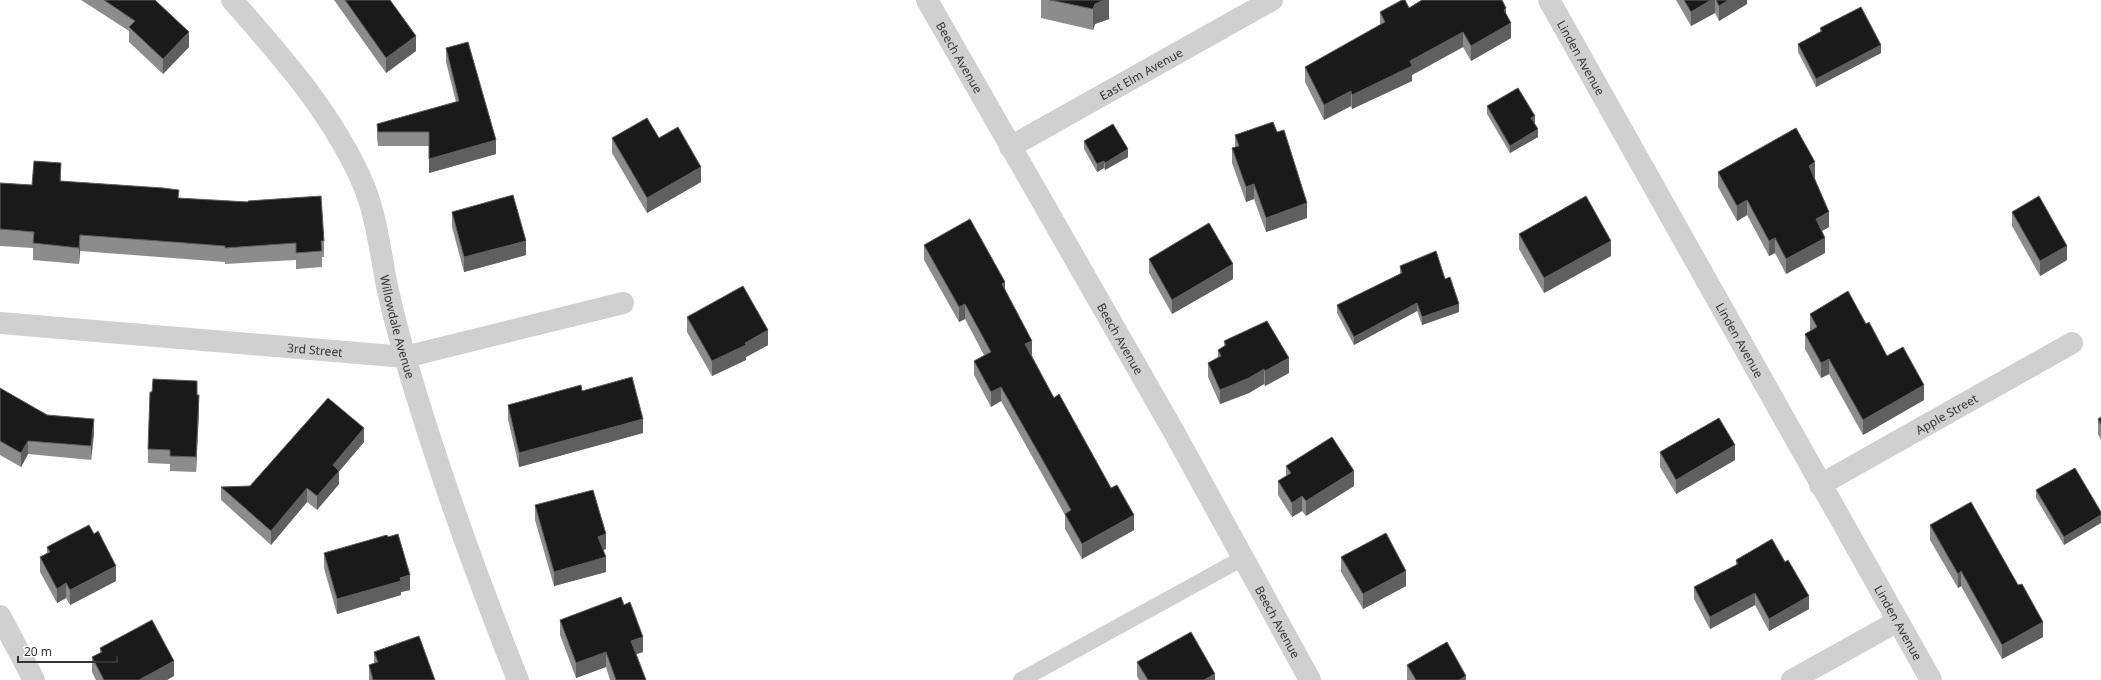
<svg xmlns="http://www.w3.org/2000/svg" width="2101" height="680" font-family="'Noto Sans',sans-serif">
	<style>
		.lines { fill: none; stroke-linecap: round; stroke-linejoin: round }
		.service { stroke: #d0d0d0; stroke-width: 16 }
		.minor { stroke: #d0d0d0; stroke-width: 22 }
		.wall { fill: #8c8c8c }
		.shaded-wall { fill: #5f5f5f }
		.building { fill: #1a1a1a; stroke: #5f5f5f }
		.labels { text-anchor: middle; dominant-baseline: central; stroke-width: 4; stroke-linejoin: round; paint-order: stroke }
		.street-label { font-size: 12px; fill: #333; stroke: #fff }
	</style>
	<rect width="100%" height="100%" fill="#fff"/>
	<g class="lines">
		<!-- service -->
		<polyline class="service" points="1021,680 1243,558"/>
		<!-- minor -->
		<g class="minor">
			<path id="s1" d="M 232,0 C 282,57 334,115 364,186 C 376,216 380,249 386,281 C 391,306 398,332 405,357 C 437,467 476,575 518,680"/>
			<path id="s2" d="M 927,0 L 1174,432 L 1310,680"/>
			<path id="s3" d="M 1549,0 L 1931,680"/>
			<path id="s4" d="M 1010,147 L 1272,0"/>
			<path id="s5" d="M 0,323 L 405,357 L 623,303"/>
			<path id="s6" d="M 1820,485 L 2072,343"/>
			<polyline points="0,616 34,680"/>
			<polyline points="1792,680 1898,621"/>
		</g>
	</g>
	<!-- wall -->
	<g class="wall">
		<polygon points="81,0 155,0 189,47 163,74 129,42 129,31"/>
		<polygon points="334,0 390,0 416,51 386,73"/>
		<polygon points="1041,0 1109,0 1109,19 1095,24 1093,30 1041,18"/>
		<polygon points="1676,0 1747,0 1747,4 1719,21 1715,13 1691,26"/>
		<polygon points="1409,8 1506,14 1511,38 1471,61 1463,47 1412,75 1412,81 1352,109 1351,106 1324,120 1305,82 1305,67 1380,25 1380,12"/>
		<polygon points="1820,28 1881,53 1816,87 1798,52 1798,44 1820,32"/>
		<polygon points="446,48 496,154 429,173 429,146 378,146 377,138 377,124 456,102 446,62"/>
		<polygon points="1487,106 1535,124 1538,137 1510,153 1487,114"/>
		<polygon points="1277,132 1307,218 1266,232 1254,199 1246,202 1232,163 1232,148 1235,147 1235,135"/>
		<polygon points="612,138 659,138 701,182 647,213 612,153"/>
		<polygon points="1084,141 1128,157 1105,170 1104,168 1097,172 1084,149"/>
		<polygon points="1718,172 1815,177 1814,178 1829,227 1822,231 1825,253 1786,274 1775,253 1769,256 1747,215 1737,221 1718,187"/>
		<polygon points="61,181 179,198 324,241 324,257 322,257 322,267 296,269 296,260 225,264 225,262 80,251 79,264 33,260 33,248 0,246 0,183 32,185"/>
		<polygon points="452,212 526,255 464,272 452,227"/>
		<polygon points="2012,212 2067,260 2040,276 2012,226"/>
		<polygon points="1519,234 1611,256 1544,293 1519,249"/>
		<polygon points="924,245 1005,291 1032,356 1054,398 1134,530 1082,559 1065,529 1065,515 1001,401 991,407 974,375 974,361 984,355 965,319 959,322 924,260"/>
		<polygon points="1149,259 1233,279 1172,314 1149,273"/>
		<polygon points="1400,266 1445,279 1459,312 1422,325 1417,311 1354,345 1337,313 1337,305 1400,274"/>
		<polygon points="1810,314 1866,324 1887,356 1924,400 1863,435 1829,374 1821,378 1805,349 1805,334 1811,331 1810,329"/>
		<polygon points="687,317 768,345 746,357 746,360 712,376 687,332"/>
		<polygon points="1224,341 1289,373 1265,386 1264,384 1249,393 1220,404 1208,377 1208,363 1218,357 1218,350 1224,346"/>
		<polygon points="0,388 47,415 94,433 91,460 28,454 21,467 0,455"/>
		<polygon points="582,391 643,433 519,467 508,419 508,405"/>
		<polygon points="197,395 199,410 196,472 170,471 170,464 148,463 148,449"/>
		<polygon points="2101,417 2101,440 2098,434 2098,419"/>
		<polygon points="364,442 339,471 339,484 317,510 307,502 271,545 221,500 221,487 250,486"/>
		<polygon points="1660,452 1735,460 1676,494 1660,467"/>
		<polygon points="1286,466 1354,486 1306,516 1302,511 1292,517 1278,495 1278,481 1286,476"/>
		<polygon points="2036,490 2101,512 2064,545 2036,498"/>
		<polygon points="535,505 606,549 603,550 606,572 554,586 535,520"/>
		<polygon points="1930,525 2043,637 2002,659 1961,586 1958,588 1930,540"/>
		<polygon points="47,547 116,581 70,605 66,598 57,603 40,572 40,557 47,553"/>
		<polygon points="324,553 410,590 401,592 401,595 337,614 324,568"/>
		<polygon points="1341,557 1406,586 1363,609 1341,572"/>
		<polygon points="1736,560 1809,609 1769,631 1755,605 1710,629 1694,599 1694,587 1736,565"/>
		<polygon points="624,605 643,652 636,654 646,680 610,680 606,667 576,678 560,635 560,620"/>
		<polygon points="100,648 174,676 167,680 96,680 92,672 92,657 100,653"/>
		<polygon points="374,652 435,680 369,680 369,665 374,663"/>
		<polygon points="1137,662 1215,680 1139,680 1137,676"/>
		<polygon points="1407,665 1466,680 1407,680"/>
	</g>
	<!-- shaded-wall -->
	<g class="shaded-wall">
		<polygon points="1104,0 1109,0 1109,19 1095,24 1093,30 1093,9 1095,4"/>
		<polygon points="1711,0 1715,0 1715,13 1691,26 1691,12"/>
		<polygon points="1729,0 1747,0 1747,4 1719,21 1719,6"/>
		<polygon points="1506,8 1506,22 1504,10"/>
		<polygon points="1511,23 1511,38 1471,61 1471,46"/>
		<polygon points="189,32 189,47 163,74 163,59"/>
		<polygon points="1463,32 1463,47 1412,75 1412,81 1352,109 1352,95 1410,61"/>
		<polygon points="416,36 416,51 386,73 386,58"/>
		<polygon points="1881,45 1881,53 1816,87 1816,79"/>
		<polygon points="1351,91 1351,106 1324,120 1324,105"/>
		<polygon points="1535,116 1535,124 1531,126 1531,118"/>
		<polygon points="1538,129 1538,137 1510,153 1510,146"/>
		<polygon points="496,140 496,154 429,173 429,159"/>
		<polygon points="1128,149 1128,157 1105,170 1105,163"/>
		<polygon points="1104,161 1104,168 1097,172 1097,164"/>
		<polygon points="1815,162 1815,177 1809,181 1809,166"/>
		<polygon points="61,163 61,179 60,197 60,181"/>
		<polygon points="701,167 701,182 647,213 647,198"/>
		<polygon points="1254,184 1254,199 1246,202 1246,187"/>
		<polygon points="1747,200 1747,215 1737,221 1737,206"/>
		<polygon points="1307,203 1307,218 1266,232 1266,218"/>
		<polygon points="1829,212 1829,227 1816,234 1816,219"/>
		<polygon points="80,235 80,251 79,264 79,248"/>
		<polygon points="1775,238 1775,253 1769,256 1769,241"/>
		<polygon points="1825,238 1825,253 1786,274 1786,259"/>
		<polygon points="526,241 526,255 464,272 464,257"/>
		<polygon points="1611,241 1611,256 1544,293 1544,278"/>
		<polygon points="2067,246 2067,260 2040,276 2040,261"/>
		<polygon points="1233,264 1233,279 1172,314 1172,300"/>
		<polygon points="1005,282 1005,297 1002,284"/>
		<polygon points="1417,303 1417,311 1354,345 1354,337"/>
		<polygon points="965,304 965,319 959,322 959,307"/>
		<polygon points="1459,304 1459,312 1422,325 1422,317"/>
		<polygon points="768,330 768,345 746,357 746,360 712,376 712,361"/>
		<polygon points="1032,341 1032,356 1025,344"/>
		<polygon points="1289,358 1289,373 1265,386 1265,371"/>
		<polygon points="1829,359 1829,374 1821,378 1821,363"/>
		<polygon points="1264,369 1264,384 1249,393 1220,404 1220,390"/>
		<polygon points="1924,385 1924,400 1863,435 1863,420"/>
		<polygon points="1001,387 1001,401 991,407 991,392"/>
		<polygon points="199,395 199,410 196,472 196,457"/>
		<polygon points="94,419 94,433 91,460 91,446"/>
		<polygon points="643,419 643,433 519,467 519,453"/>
		<polygon points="364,428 364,442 337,474 339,471 339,484 317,510 317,496 333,465"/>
		<polygon points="28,441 28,454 21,467 21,453"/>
		<polygon points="1735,445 1735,460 1676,494 1676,480"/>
		<polygon points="1354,471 1354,486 1306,516 1306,501"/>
		<polygon points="307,488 307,502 271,545 271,531"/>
		<polygon points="1302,496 1302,511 1292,517 1292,503"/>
		<polygon points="1134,515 1134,530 1082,559 1082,544"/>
		<polygon points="2101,515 2101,523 2064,545 2064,537"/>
		<polygon points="606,534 606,549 598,552 598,537"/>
		<polygon points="606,557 606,572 554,586 554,572"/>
		<polygon points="116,566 116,581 70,605 70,590"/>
		<polygon points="1406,571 1406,586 1363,609 1363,594"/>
		<polygon points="1961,571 1961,586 1958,588 1958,574"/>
		<polygon points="410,575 410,590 401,592 401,595 337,614 337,599"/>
		<polygon points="66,583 66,598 57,603 57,589"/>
		<polygon points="1755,593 1755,605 1710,629 1710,617"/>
		<polygon points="1809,596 1809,609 1769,631 1769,619"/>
		<polygon points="2043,622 2043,637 2002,659 2002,645"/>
		<polygon points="643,637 643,652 631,656 631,641"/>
		<polygon points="606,652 606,667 576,678 576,663"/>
		<polygon points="174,661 174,676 167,680 139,680"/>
		<polygon points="1215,674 1215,680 1204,680"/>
		<polygon points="1466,676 1466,680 1459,680"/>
	</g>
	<!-- building -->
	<g class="building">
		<polygon points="104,0 155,0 189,32 163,59 129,27 135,21"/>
		<polygon points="345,0 390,0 416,36 386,58"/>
		<polygon points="1050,0 1104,0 1095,4 1093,9"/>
		<polygon points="1402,0 1405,0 1409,8 1422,0 1502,0 1506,8 1504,10 1511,23 1471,46 1463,32 1410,61 1412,66 1352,95 1351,91 1324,105 1305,67 1385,22 1380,12"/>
		<polygon points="1684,0 1711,0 1691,12"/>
		<polygon points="1716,0 1729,0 1719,6"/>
		<polygon points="1861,7 1881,45 1816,79 1798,44 1822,31 1820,28"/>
		<polygon points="468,42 496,140 429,159 429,132 378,132 377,124 459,101 446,48"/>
		<polygon points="1518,88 1535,116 1531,118 1538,129 1510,146 1487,106"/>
		<polygon points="647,118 659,138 678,127 701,167 647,198 612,138"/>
		<polygon points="1273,122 1277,132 1284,130 1307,203 1266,218 1254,184 1246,187 1232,148 1239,146 1235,135"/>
		<polygon points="1113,124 1128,149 1105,163 1104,161 1097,164 1084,141"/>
		<polygon points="1796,128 1815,162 1809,166 1829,212 1816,219 1825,238 1786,259 1775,238 1769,241 1747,200 1737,206 1718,172"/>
		<polygon points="34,161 61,163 60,181 163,188 179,190 178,198 248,202 248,201 321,196 324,241 321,241 322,251 296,253 296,243 225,248 225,246 80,235 79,248 33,243 34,232 0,229 0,183 32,185"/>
		<polygon points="513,195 526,241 464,257 452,212"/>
		<polygon points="1586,196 1611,241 1544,278 1519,234"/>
		<polygon points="2039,196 2067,246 2040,261 2012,212"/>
		<polygon points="970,219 1005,282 1002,284 1032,341 1025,344 1054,398 1059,394 1111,488 1117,485 1134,515 1082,544 1065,514 1071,510 1001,387 991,392 974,361 991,352 965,304 959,307 924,245"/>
		<polygon points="1209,223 1233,264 1172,300 1149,259"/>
		<polygon points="1436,251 1445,279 1450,277 1459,304 1422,317 1417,303 1354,337 1337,305 1402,273 1400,266"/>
		<polygon points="743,286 768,330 745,343 746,345 712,361 687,317"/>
		<polygon points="1848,291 1866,324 1869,322 1887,356 1903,347 1924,385 1863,420 1829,359 1821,363 1805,334 1817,327 1810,314"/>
		<polygon points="1267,321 1289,358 1265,371 1264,369 1249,378 1220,390 1208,363 1221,356 1218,350 1226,345 1224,341"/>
		<polygon points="632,377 643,419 519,453 508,405 581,385 582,391"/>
		<polygon points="153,379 197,381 197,395 199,395 196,457 170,456 170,450 148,449 150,392 152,392"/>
		<polygon points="0,388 47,415 94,419 91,446 28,441 21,453 0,441"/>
		<polygon points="328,398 364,428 333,465 339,471 317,496 307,488 271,531 221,487 250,486"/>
		<polygon points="2101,417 2101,425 2098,419"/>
		<polygon points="1719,418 1735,445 1676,480 1660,452"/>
		<polygon points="1332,437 1354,471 1306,501 1302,496 1292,503 1278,481 1291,473 1286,466"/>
		<polygon points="2075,468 2101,512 2101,515 2064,537 2036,490"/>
		<polygon points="593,490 606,534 598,537 606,557 554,572 535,505"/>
		<polygon points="1971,502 2018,585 2022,584 2043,622 2002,645 1961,571 1958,574 1930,525"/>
		<polygon points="89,525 94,534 98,531 116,566 70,590 66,583 57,589 40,557 50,552 47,547"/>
		<polygon points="1386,533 1406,571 1363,594 1341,557"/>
		<polygon points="398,534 410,575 400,578 401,581 337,599 324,553 387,535 388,537"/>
		<polygon points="1772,539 1785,562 1788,560 1809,596 1769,619 1755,593 1710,617 1694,587 1738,564 1736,560"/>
		<polygon points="621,597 624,605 630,602 643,637 631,641 646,680 616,680 606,652 576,663 560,620"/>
		<polygon points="152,620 174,661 139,680 104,680 92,657 102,652 100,648"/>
		<polygon points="1191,632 1215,674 1204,680 1148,680 1137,662"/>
		<polygon points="419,636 435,680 373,680 369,665 378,662 374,652"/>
		<polygon points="1447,642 1466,676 1459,680 1416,680 1407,665"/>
	</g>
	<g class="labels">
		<!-- street labels -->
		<g class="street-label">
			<text stroke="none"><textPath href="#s2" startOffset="66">Beech Avenue</textPath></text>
			<text stroke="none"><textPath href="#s3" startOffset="66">Linden Avenue</textPath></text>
			<text stroke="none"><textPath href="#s4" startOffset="150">East Elm Avenue</textPath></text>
			<text stroke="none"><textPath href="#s1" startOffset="374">Willowdale Avenue</textPath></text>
			<text stroke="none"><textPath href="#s2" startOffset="390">Beech Avenue</textPath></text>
			<text stroke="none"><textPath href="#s3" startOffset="390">Linden Avenue</textPath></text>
			<text stroke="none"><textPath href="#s5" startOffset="316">3rd Street</textPath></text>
			<text stroke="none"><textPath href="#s6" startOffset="145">Apple Street</textPath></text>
			<text stroke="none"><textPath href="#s2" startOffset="714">Beech Avenue</textPath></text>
			<text stroke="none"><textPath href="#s3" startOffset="714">Linden Avenue</textPath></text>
		</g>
	</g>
	<!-- scale -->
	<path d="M18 656v6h99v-6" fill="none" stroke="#333333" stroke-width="2"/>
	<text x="24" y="656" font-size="12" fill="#333333" stroke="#ffffff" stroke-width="3" paint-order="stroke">20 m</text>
</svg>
